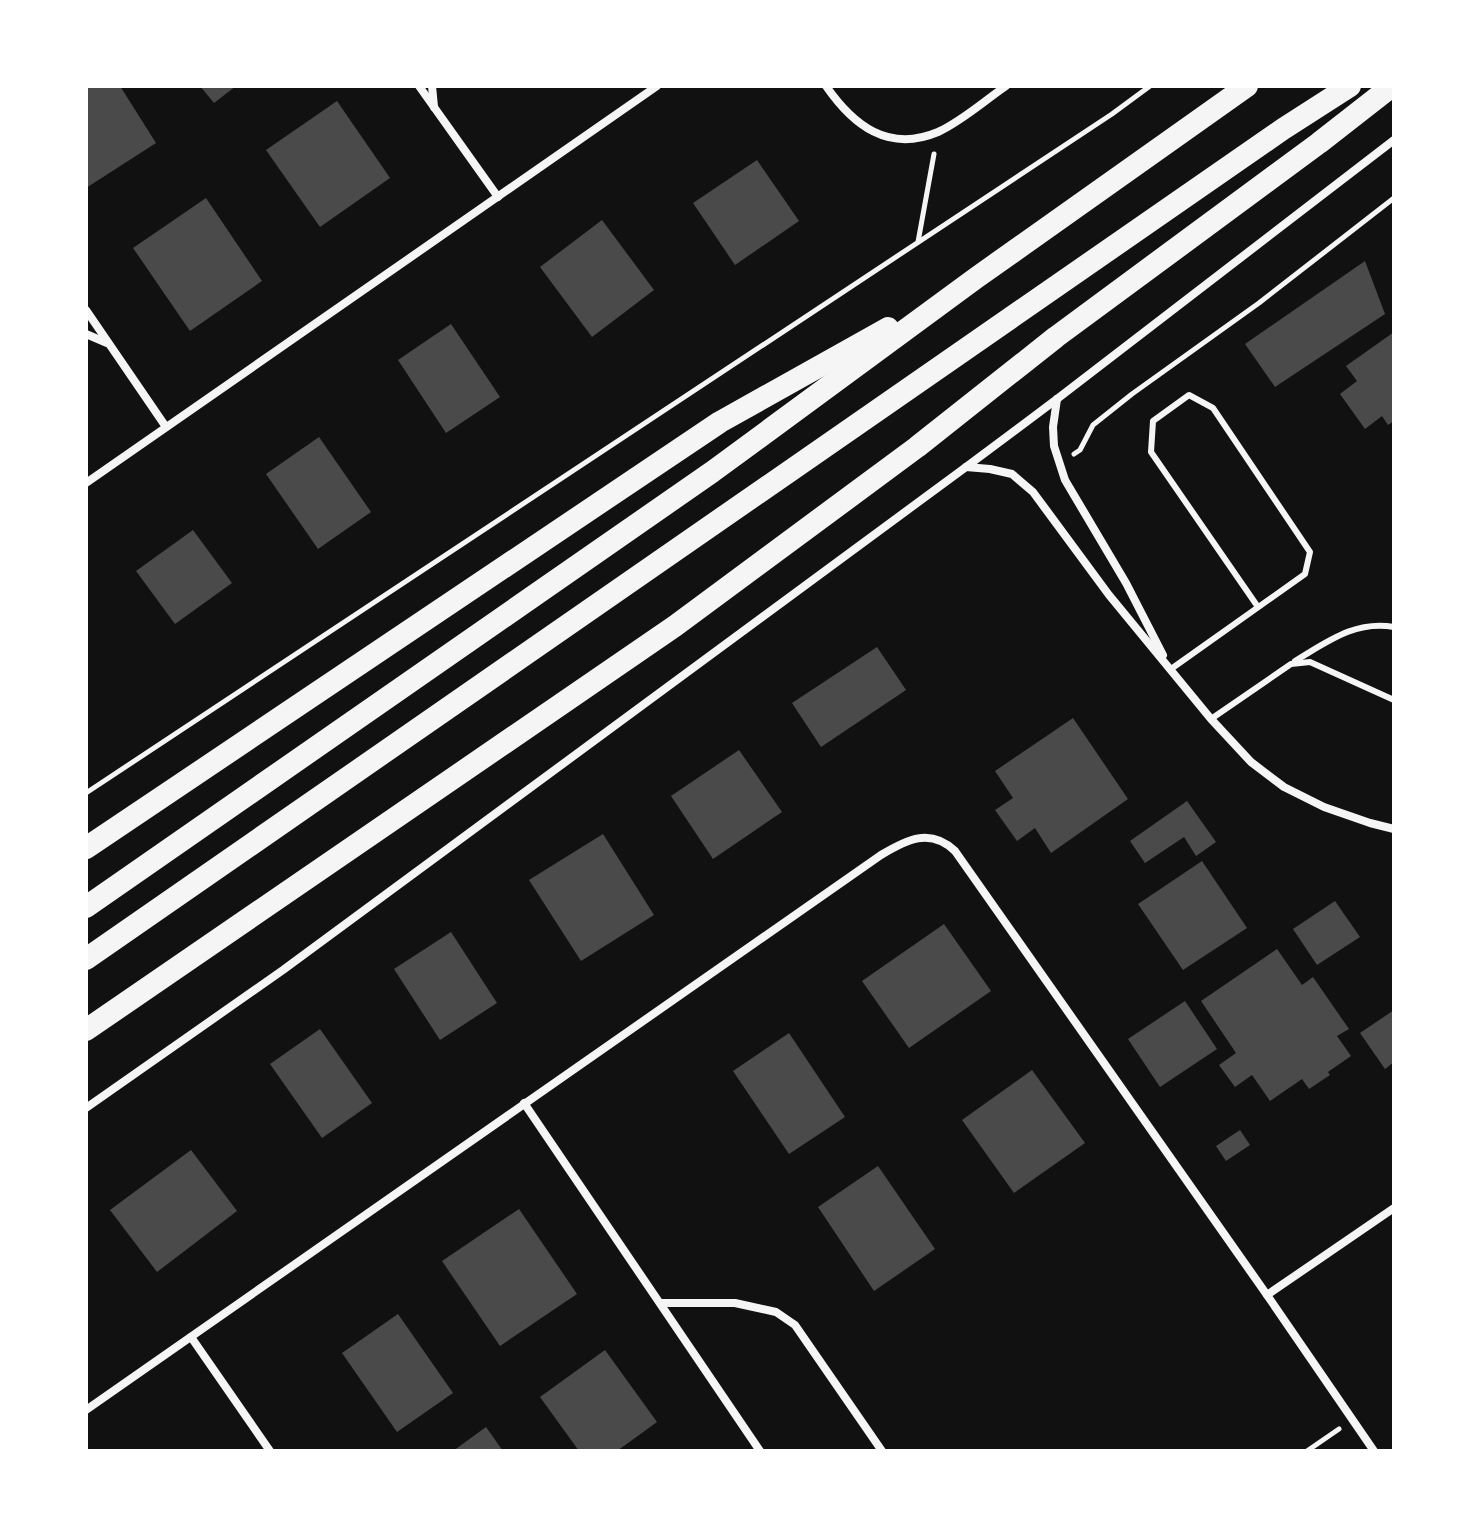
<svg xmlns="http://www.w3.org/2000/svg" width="1480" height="1537" font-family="Rubik,sans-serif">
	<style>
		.building { fill: #4a4a4a }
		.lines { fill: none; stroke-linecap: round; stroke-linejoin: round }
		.path { stroke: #f5f5f5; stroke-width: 5 }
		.service { stroke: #f5f5f5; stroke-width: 6 }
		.minor { stroke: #f5f5f5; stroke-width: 8 }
		.trunk { stroke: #f5f5f5; stroke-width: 22 }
	</style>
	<rect width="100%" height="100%" fill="#111"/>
	<!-- building -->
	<g class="building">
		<polygon points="86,86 120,86 156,143 86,188"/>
		<polygon points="200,86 236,86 214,103"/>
		<polygon points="337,101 390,178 320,227 266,150"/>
		<polygon points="757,160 799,221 735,265 693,203"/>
		<polygon points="206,198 262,281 190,331 133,248"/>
		<polygon points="602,220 654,290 592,337 540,267"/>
		<polygon points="1365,261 1385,314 1275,387 1245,344"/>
		<polygon points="451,324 500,397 446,433 398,360"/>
		<polygon points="1394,332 1394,421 1388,425 1382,416 1365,429 1340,394 1357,381 1346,366"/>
		<polygon points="319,437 371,512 318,549 266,474"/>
		<polygon points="193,530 232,583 175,624 136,571"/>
		<polygon points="877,647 906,690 821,747 792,703"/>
		<polygon points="1073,718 1128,799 1051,853 1035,828 1017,841 995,810 1013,798 995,771"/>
		<polygon points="739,750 782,812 713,859 671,796"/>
		<polygon points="1187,801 1216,842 1196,856 1184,837 1145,863 1130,841"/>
		<polygon points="603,834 654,915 581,961 529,880"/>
		<polygon points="1202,861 1247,928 1183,970 1138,904"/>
		<polygon points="1335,901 1360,937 1317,965 1293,929"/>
		<polygon points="944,924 991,991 909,1048 862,981"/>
		<polygon points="451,932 497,1003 440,1040 394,969"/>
		<polygon points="1277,949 1302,985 1313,977 1349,1029 1337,1036 1351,1056 1328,1072 1330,1075 1309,1089 1302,1079 1270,1101 1252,1075 1235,1087 1219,1065 1236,1053 1201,1001"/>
		<polygon points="1185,1001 1217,1049 1160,1087 1128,1039"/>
		<polygon points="1394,1010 1394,1062 1385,1069 1360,1033"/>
		<polygon points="320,1029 372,1103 322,1138 270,1064"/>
		<polygon points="789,1033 845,1117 789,1154 733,1071"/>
		<polygon points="1032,1070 1085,1143 1014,1193 962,1120"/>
		<polygon points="1240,1130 1250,1145 1226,1161 1216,1146"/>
		<polygon points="191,1150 237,1211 157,1272 110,1210"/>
		<polygon points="878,1166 935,1249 874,1291 818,1207"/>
		<polygon points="519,1209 577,1294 500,1346 442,1261"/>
		<polygon points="398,1314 453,1393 397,1432 342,1353"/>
		<polygon points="605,1350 657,1422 617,1451 579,1451 540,1397"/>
		<polygon points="486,1427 503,1451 453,1451"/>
	</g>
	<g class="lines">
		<!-- path -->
		<g class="path">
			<polyline points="918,242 934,154"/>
			<polyline points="1074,454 1080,450 1093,425 1132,394 1259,303 1394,198"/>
			<polyline points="86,793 1112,114 1150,86"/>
			<polyline points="1307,1451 1339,1429"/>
		</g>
		<!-- service -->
		<g class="service">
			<path d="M 1295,661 C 1327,642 1355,620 1394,627"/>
			<polyline points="1171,669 1305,574 1310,552 1213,408 1189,395 1153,421 1151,452 1258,607"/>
			<polyline points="1211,719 1291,664 1310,662 1394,700"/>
		</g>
		<!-- minor -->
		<g class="minor">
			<polyline points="419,86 498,197"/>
			<polyline points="432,86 434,107"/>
			<path d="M 826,86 C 853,125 888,153 938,132 C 962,121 984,101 1006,86"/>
			<polyline points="86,310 166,427"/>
			<polyline points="86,334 107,343"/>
			<polyline points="1057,399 1053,427 1054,446 1065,480 1126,583 1163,655"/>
			<polyline points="966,467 990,469 1012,474 1033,492 1109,595 1211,719 1251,762 1284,787 1324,807 1370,823 1394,829"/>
			<polyline points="86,483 657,86"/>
			<polyline points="524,1103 760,1451"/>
			<polyline points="86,1108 283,970 966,467 1057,399 1394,140"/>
			<polyline points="1267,1295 1394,1208"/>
			<polyline points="661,1303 735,1303 776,1312 795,1325 882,1451"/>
			<polyline points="191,1337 270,1451"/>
			<path d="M 86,1410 L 881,855 C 906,840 930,827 955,851 L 1267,1295 L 1374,1451"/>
		</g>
		<!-- trunk -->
		<g class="trunk">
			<polyline points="86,848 720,422 888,328"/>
			<polyline points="86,907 712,472 976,278 1247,86"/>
			<polyline points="86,959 1283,129 1350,86"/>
			<polyline points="86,1030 675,626 917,447 1056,337 1319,143 1392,86"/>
		</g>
	</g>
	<!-- border -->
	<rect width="1480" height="1537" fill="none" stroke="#ffffff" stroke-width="176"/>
</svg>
